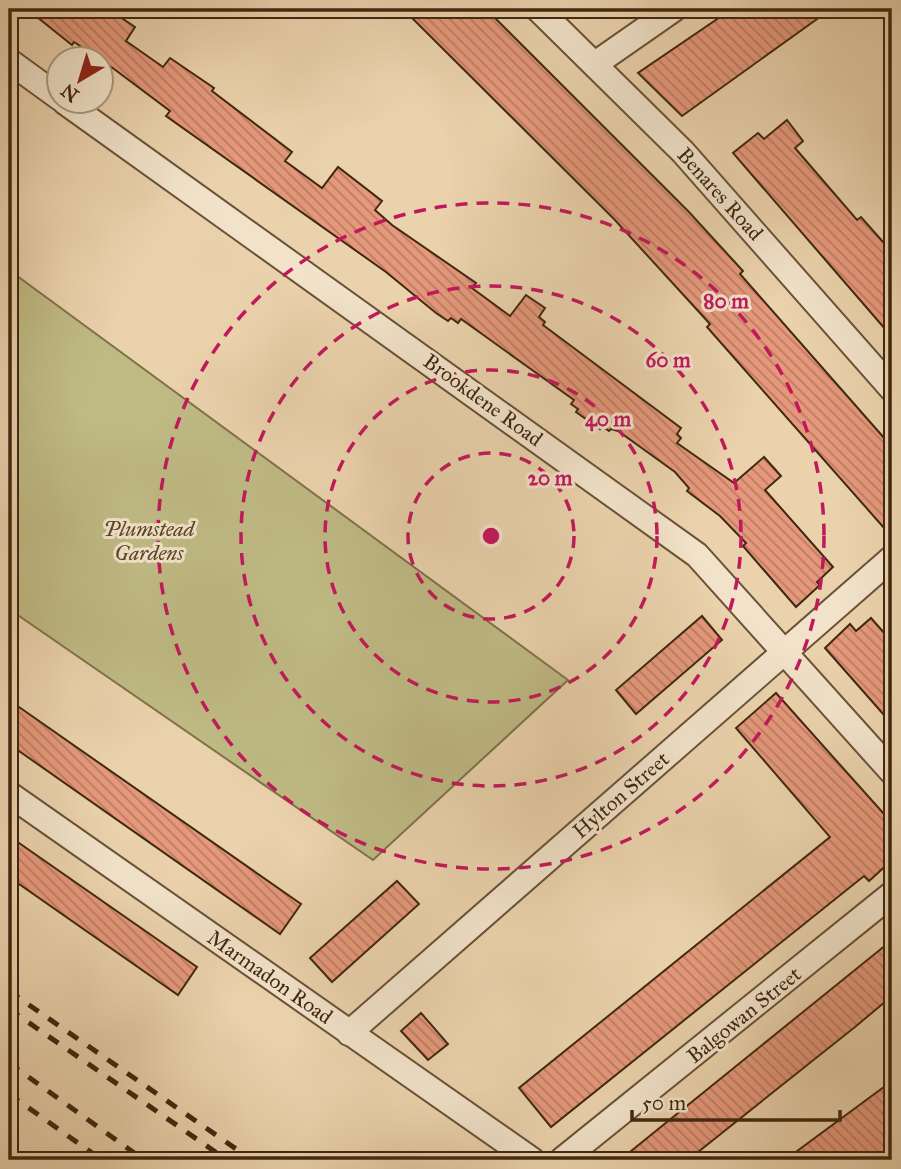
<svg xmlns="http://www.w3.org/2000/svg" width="901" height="1169" font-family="'IM FELL Great Primer',serif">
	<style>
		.green { fill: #bfba84; stroke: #80714a; stroke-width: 2 }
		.building { fill: url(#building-back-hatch); stroke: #402810; stroke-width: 2 }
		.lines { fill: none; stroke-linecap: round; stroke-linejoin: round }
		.street-casing { stroke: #6a5237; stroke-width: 28 }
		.street { stroke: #f1e2c9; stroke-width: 24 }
		.rail { stroke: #402810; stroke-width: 5; stroke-dasharray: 12 12; stroke-linecap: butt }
		.ring { fill: none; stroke: #c2185b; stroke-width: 3.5; stroke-dasharray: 12 9 }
		.labels { text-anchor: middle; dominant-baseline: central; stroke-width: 6; stroke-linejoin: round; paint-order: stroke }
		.street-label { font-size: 21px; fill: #402810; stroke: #f1e2c9 }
		.park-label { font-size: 21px; font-style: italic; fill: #594527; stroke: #f1e2c9 }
		.centre { fill: #c2185b; stroke: #f1e2c9; stroke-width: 3.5 }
		.ring-label { font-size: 21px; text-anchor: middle; font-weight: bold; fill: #c2185b; stroke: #f1e2c9; stroke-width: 6; stroke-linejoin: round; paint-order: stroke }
	</style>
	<defs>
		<pattern id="building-back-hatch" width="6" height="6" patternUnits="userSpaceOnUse" patternTransform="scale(1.75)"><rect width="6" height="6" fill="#e5987b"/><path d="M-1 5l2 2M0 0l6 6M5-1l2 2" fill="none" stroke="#bb7c63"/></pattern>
	</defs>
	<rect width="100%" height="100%" fill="#ead2ac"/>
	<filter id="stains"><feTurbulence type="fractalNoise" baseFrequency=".00286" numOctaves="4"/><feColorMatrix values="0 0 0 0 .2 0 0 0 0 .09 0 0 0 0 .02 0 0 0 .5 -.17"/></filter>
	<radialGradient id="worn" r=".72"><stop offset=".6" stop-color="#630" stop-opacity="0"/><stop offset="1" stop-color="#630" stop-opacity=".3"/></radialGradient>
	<!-- green -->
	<polygon class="green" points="9,270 568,680 373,860 9,609"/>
	<!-- building -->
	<g class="building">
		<polygon points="27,9 108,9 135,27 126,41 163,67 170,58 214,88 212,91 292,152 285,161 322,188 338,167 382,201 375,210 392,225 476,283 472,288 510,316 526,295 545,308 539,317 545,322 543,325 681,428 677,434 681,438 677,443 734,483 764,457 781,476 765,490 833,567 817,582 820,585 796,607 743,546 746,543 720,516 687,491 689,488 675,472 618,431 611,429 609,431 602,426 600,429 576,412 578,409 571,404 574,400 461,319 458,323 451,318 448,321 436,313 386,272 166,116 170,111 102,60 74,42 72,45"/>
		<polygon points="403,9 486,9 689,212 743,271 740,274 892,447 892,537 707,327 710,324 614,219"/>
		<polygon points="732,9 831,9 682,116 638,73"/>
		<polygon points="787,120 803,141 795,148 857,220 861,217 892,252 892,337 733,153 758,133 764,139"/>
		<polygon points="702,616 722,640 636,714 616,690"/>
		<polygon points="871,618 892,642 892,724 825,648 850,624 856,631"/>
		<polygon points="776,693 892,823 892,860 869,881 864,876 551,1127 519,1088 830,837 736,728"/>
		<polygon points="9,700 301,904 280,934 9,744"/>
		<polygon points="9,836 197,967 178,995 9,877"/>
		<polygon points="397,881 419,904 332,982 310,958"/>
		<polygon points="892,940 892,996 855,1027 688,1160 620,1160"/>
		<polygon points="421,1013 448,1044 428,1060 401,1031"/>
		<polygon points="892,1081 892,1148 875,1160 785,1160"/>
	</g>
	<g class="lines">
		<defs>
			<g id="street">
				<polyline points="538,9 683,152 892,389"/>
				<polyline points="9,61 60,98"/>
				<polyline points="595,64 674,9"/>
				<polyline points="65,102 697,555 892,772"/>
				<polyline points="9,794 532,1160"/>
				<polyline points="349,1033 892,558"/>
				<polyline points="562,1160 892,894"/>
			</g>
		</defs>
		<!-- street casing -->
		<use href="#street" class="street-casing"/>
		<!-- street -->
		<use href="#street" class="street"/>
		<!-- rail -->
		<g class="rail">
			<polyline points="9,991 252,1160"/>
			<polyline points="9,1009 227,1160"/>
			<polyline points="9,1063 144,1160"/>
			<polyline points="9,1094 102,1160"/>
		</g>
	</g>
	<!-- distance rings -->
	<g class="ring">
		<circle cx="491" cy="536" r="83"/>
		<circle cx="491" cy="536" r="166"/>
		<circle cx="491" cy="536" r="250"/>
		<circle cx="491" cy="536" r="333"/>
	</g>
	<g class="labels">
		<!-- street labels -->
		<g class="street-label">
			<text transform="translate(720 194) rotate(48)">Benares Road</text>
			<text transform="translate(483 400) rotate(36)">Brookdene Road</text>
			<text transform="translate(621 795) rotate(-41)">Hylton Street</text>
			<text transform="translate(270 977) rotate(35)">Marmadon Road</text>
			<text transform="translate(744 1015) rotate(-39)">Balgowan Street</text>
		</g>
		<!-- park labels -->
		<g class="park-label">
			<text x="149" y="529">Plumstead<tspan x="149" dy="24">Gardens</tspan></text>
		</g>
	</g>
	<circle cx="491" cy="536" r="10" class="centre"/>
	<g class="ring-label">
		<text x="726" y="308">80 m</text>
		<text x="668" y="367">60 m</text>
		<text x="608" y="426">40 m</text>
		<text x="550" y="485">20 m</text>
	</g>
	<!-- margin -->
	<rect width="901" height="1169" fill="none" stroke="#ead2ac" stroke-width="35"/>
	<rect x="10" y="10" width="880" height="1148" fill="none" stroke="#402810" stroke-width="3.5"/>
	<rect x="18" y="18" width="866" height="1134" fill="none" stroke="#402810" stroke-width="2"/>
	<!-- north arrow -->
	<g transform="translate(80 80) rotate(218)"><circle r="33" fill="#f1e2c9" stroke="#aa987f" stroke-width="2"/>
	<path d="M0-5L12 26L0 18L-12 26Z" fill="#8f2418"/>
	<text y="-10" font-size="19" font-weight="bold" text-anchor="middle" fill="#402810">N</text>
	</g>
	<!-- scale -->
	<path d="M632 1110v10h208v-10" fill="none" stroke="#402810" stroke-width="3.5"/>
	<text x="642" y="1110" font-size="21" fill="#402810" stroke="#f1e2c9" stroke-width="5" paint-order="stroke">50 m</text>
	<rect width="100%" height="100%" filter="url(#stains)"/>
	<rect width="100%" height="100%" fill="url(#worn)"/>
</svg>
